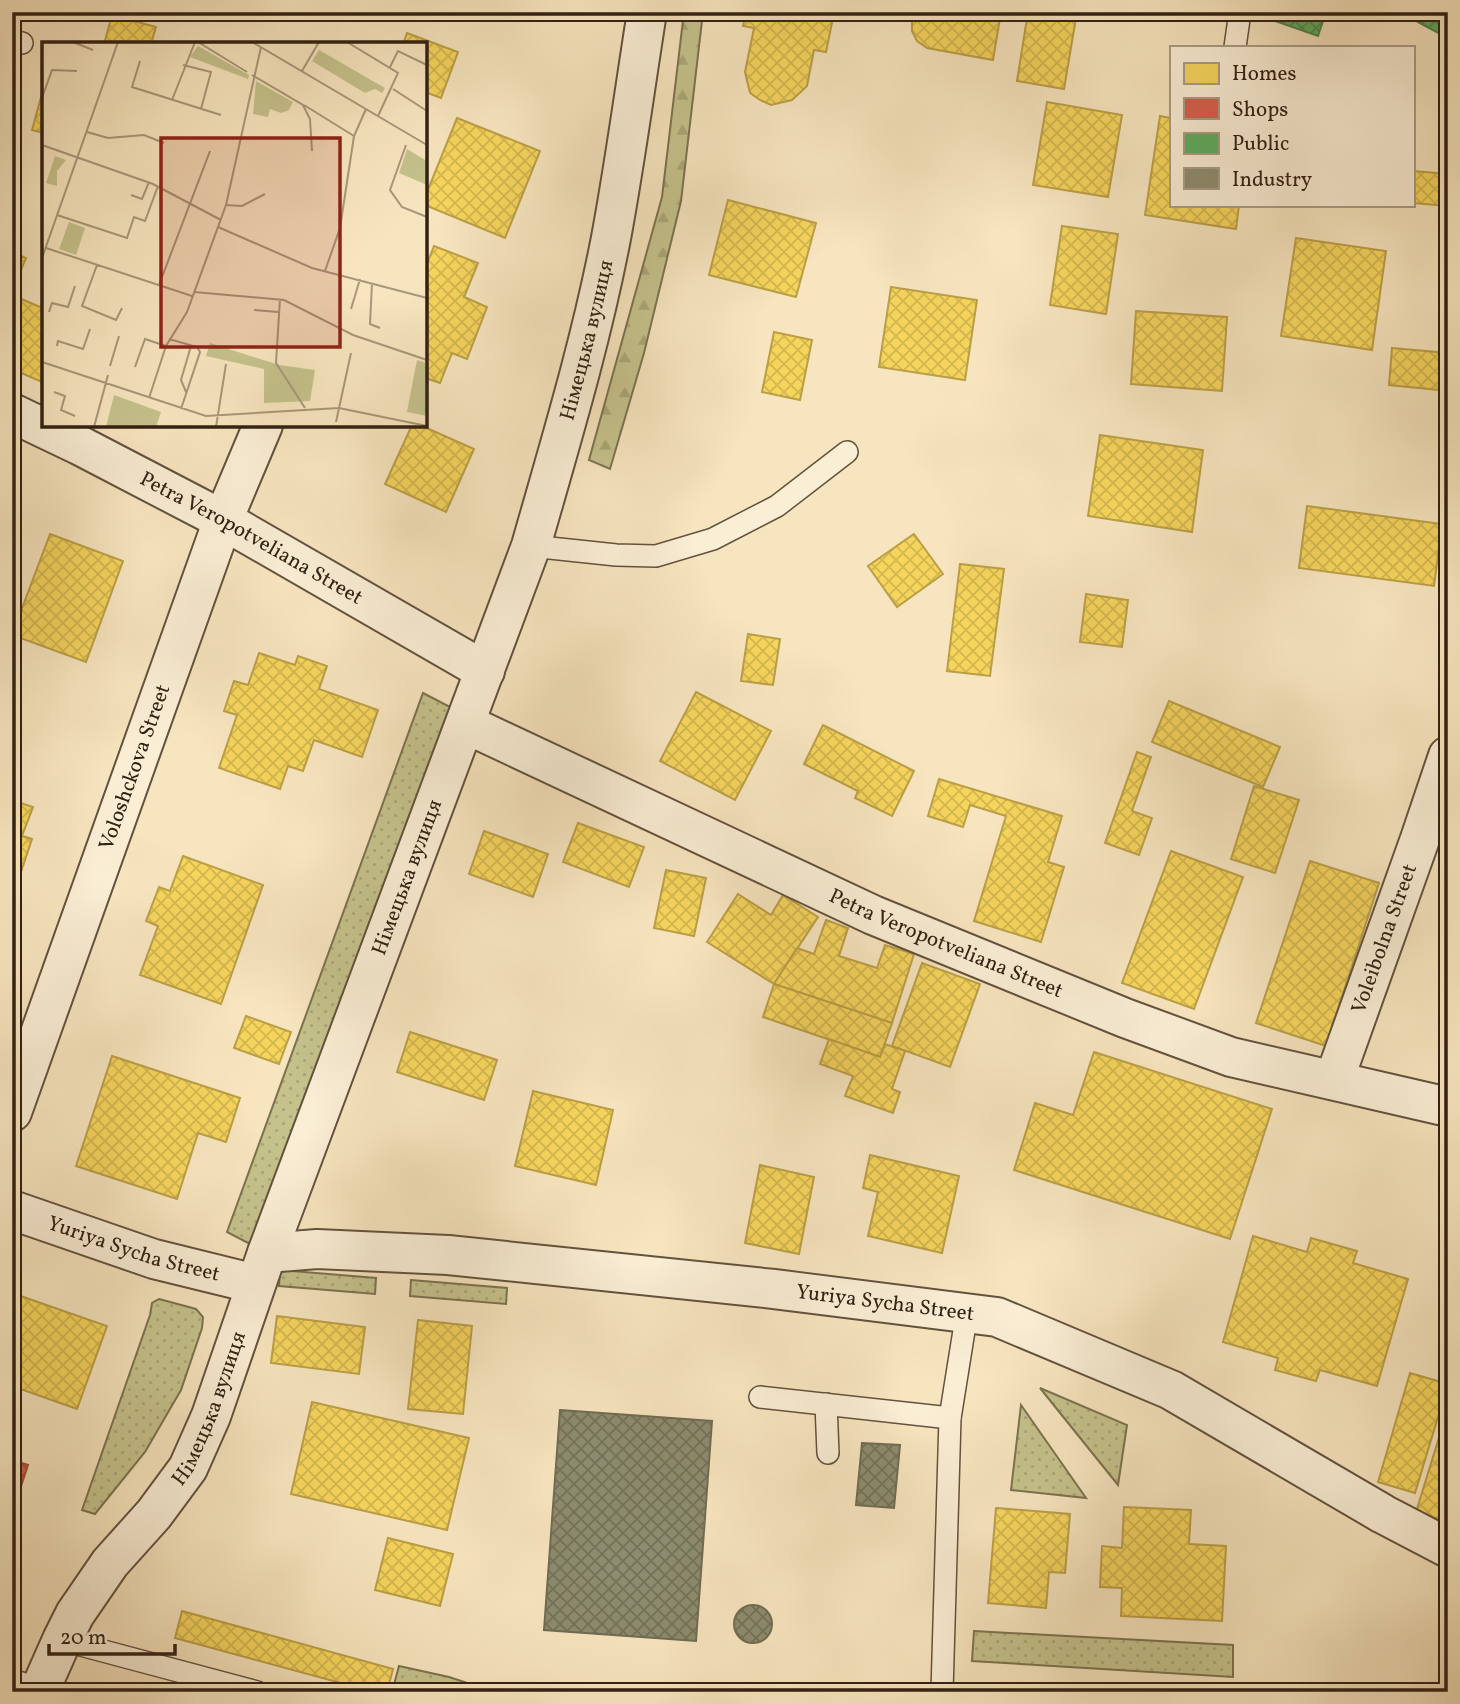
<svg xmlns="http://www.w3.org/2000/svg" width="1460" height="1704" font-family="Vollkorn,serif">
	<style>
		.grass { fill: url(#grass-dots); stroke: #7c7250; stroke-width: 2 }
		.forest { fill: url(#forest-firs); stroke: #7c7250; stroke-width: 2 }
		.homes { fill: url(#homes-cross-hatch); stroke: #bb9f46; stroke-width: 2 }
		.shops { fill: url(#shops-cross-hatch); stroke: #a54d3c; stroke-width: 2 }
		.public { fill: url(#public-cross-hatch); stroke: #4e844a; stroke-width: 2 }
		.industry { fill: url(#industry-cross-hatch); stroke: #716c53; stroke-width: 2 }
		.lines { fill: none; stroke-linecap: round; stroke-linejoin: round }
		.service-casing { stroke: #63523e; stroke-width: 24 }
		.minor-casing { stroke: #63523e; stroke-width: 42 }
		.tertiary-casing { stroke: #63523e; stroke-width: 42 }
		.service { stroke: #faeed5; stroke-width: 21 }
		.minor { stroke: #faeed5; stroke-width: 38 }
		.tertiary { stroke: #faeed5; stroke-width: 38 }
		.labels { text-anchor: middle; dominant-baseline: central; stroke-width: 7; stroke-linejoin: round; paint-order: stroke }
		.street-label { font-size: 21px; fill: #322113; stroke: #faeed5 }
		.inset-road { fill: none; stroke: #a8977a; stroke-width: 2 }
		.view { fill: #8f2418; fill-opacity: 0.15; stroke: #8f2418; stroke-width: 3.5 }
		.inset-edge { fill: none; stroke: #322113; stroke-width: 3.5 }
	</style>
	<defs>
		<pattern id="grass-dots" width="8" height="8" patternUnits="userSpaceOnUse" patternTransform="scale(1.75)"><rect width="8" height="8" fill="#c5c28c"/><path d="M2 2h.1M6 6h.1" fill="none" stroke="#aaa678" stroke-width="1.8" stroke-linecap="round"/></pattern>
		<pattern id="forest-firs" width="22" height="20" patternUnits="userSpaceOnUse" patternTransform="scale(1.75)"><rect width="22" height="20" fill="#c5c28c"/><path d="M5 1l3.5 6h-7zM16 11l3.5 6h-7z" fill="#aaa678"/></pattern>
		<pattern id="homes-cross-hatch" width="8" height="8" patternUnits="userSpaceOnUse" patternTransform="scale(1.75)"><rect width="8" height="8" fill="#f6d55c"/><path d="M0 0l8 8M0 8l8-8" fill="none" stroke="#d3b74f"/></pattern>
		<pattern id="shops-cross-hatch" width="8" height="8" patternUnits="userSpaceOnUse" patternTransform="scale(1.75)"><rect width="8" height="8" fill="#d6604d"/><path d="M0 0l8 8M0 8l8-8" fill="none" stroke="#ae4f3f"/></pattern>
		<pattern id="public-cross-hatch" width="8" height="8" patternUnits="userSpaceOnUse" patternTransform="scale(1.75)"><rect width="8" height="8" fill="#5aae61"/><path d="M0 0l8 8M0 8l8-8" fill="none" stroke="#4b8d4f"/></pattern>
		<pattern id="industry-cross-hatch" width="8" height="8" patternUnits="userSpaceOnUse" patternTransform="scale(1.75)"><rect width="8" height="8" fill="#8c8c6e"/><path d="M0 0l8 8M0 8l8-8" fill="none" stroke="#737259"/></pattern>
	</defs>
	<rect width="100%" height="100%" fill="#f7e5bf"/>
	<filter id="stains"><feTurbulence type="fractalNoise" baseFrequency=".00286" numOctaves="4"/><feColorMatrix values="0 0 0 0 .2 0 0 0 0 .09 0 0 0 0 .02 0 0 0 .5 -.17"/></filter>
	<radialGradient id="worn" r=".72"><stop offset=".6" stop-color="#630" stop-opacity="0"/><stop offset="1" stop-color="#630" stop-opacity=".3"/></radialGradient>
	<!-- grass -->
	<g class="grass">
		<polygon points="423,693 452,708 252,1245 227,1232"/>
		<polygon points="280,1270 376,1278 375,1294 279,1286"/>
		<polygon points="411,1280 507,1288 506,1304 410,1296"/>
		<polygon points="159,1299 196,1309 203,1317 202,1328 181,1390 145,1452 95,1514 82,1510 150,1315 152,1303"/>
		<polygon points="1040,1388 1127,1425 1118,1485"/>
		<polygon points="1021,1405 1086,1498 1011,1490"/>
		<polygon points="974,1631 1233,1645 1233,1677 972,1661"/>
		<polygon points="399,1666 449,1677 495,1692 392,1692"/>
	</g>
	<!-- forest -->
	<polygon class="forest" points="684,12 703,12 681,201 644,353 610,469 589,460 662,197"/>
	<!-- homes -->
	<g class="homes">
		<polygon points="746,12 834,13 826,52 814,50 807,86 792,100 771,105 760,100 750,93 745,72 754,28 743,26"/>
		<polygon points="847,12 878,12 877,17"/>
		<polygon points="916,12 1001,12 993,60 927,48 917,41 912,31 912,22"/>
		<polygon points="1028,12 1077,12 1064,89 1017,81"/>
		<polygon points="112,15 156,27 151,44 104,44"/>
		<polygon points="407,33 458,52 441,98 425,92 425,44 403,44"/>
		<polygon points="44,86 44,133 32,130"/>
		<polygon points="1047,102 1122,115 1108,197 1033,185"/>
		<polygon points="1160,116 1171,118 1171,205 1239,205 1236,229 1145,215"/>
		<polygon points="457,118 540,151 505,238 425,205 425,197"/>
		<polygon points="1413,171 1448,174 1448,206 1413,203"/>
		<polygon points="728,200 816,223 796,297 709,275"/>
		<polygon points="1062,226 1118,234 1106,314 1050,305"/>
		<polygon points="1296,238 1386,251 1372,350 1281,336"/>
		<polygon points="434,246 478,263 464,297 487,307 467,359 452,353 440,383 425,378 425,269"/>
		<polygon points="12,252 26,258 12,291"/>
		<polygon points="891,287 977,300 965,380 879,367"/>
		<polygon points="12,295 40,307 44,300 44,377 42,382 12,369"/>
		<polygon points="1136,311 1227,317 1222,391 1131,384"/>
		<polygon points="774,332 812,340 800,400 762,392"/>
		<polygon points="1392,348 1448,353 1448,391 1389,385"/>
		<polygon points="412,425 420,425 474,449 446,512 385,484"/>
		<polygon points="1100,435 1203,450 1192,532 1088,516"/>
		<polygon points="1307,506 1442,524 1434,586 1299,568"/>
		<polygon points="50,534 123,561 86,662 12,635"/>
		<polygon points="914,534 943,574 897,607 868,566"/>
		<polygon points="960,564 1004,569 990,676 947,671"/>
		<polygon points="1086,594 1128,600 1122,647 1080,642"/>
		<polygon points="748,634 780,639 773,685 741,681"/>
		<polygon points="259,653 295,665 298,656 327,666 319,689 378,710 362,757 314,740 303,771 288,766 280,789 219,768 237,715 224,711 234,681 248,685"/>
		<polygon points="12,661 21,664 12,686"/>
		<polygon points="696,692 771,731 735,800 660,761"/>
		<polygon points="1169,701 1280,747 1263,787 1152,742"/>
		<polygon points="823,725 914,771 892,816 855,798 858,791 804,764"/>
		<polygon points="1137,752 1151,757 1132,811 1152,818 1139,855 1105,843"/>
		<polygon points="939,779 1062,816 1048,862 1064,867 1041,942 974,921 1006,816 970,805 963,827 928,816"/>
		<polygon points="1254,786 1299,800 1275,873 1231,859"/>
		<polygon points="12,800 33,807 22,836 32,839 21,872 12,869"/>
		<polygon points="578,823 644,847 629,887 563,862"/>
		<polygon points="484,831 548,854 533,897 469,874"/>
		<polygon points="1171,851 1243,877 1194,1009 1122,983"/>
		<polygon points="183,856 263,885 221,1004 140,975 158,926 146,921 159,887 170,891"/>
		<polygon points="1310,861 1379,883 1326,1046 1256,1023"/>
		<polygon points="666,870 706,878 694,936 654,928"/>
		<polygon points="738,894 771,915 783,895 818,917 774,984 707,942"/>
		<polygon points="826,920 848,928 839,956 877,968 885,945 914,954 892,1023 774,984 797,948 814,954"/>
		<polygon points="922,963 980,984 950,1067 892,1046"/>
		<polygon points="774,984 892,1023 880,1057 763,1017"/>
		<polygon points="246,1016 291,1032 279,1064 234,1048"/>
		<polygon points="410,1032 497,1060 484,1100 397,1072"/>
		<polygon points="829,1039 880,1057 885,1044 905,1051 892,1089 900,1092 893,1113 845,1096 853,1076 820,1064"/>
		<polygon points="1094,1052 1272,1109 1230,1239 1014,1170 1035,1103 1073,1115"/>
		<polygon points="112,1056 240,1098 226,1142 198,1133 177,1199 76,1166"/>
		<polygon points="533,1091 613,1110 596,1185 515,1166"/>
		<polygon points="870,1155 959,1176 942,1253 868,1236 878,1192 863,1188"/>
		<polygon points="760,1165 814,1177 799,1254 745,1243"/>
		<polygon points="1253,1236 1307,1252 1311,1238 1357,1251 1353,1263 1408,1279 1377,1386 1320,1370 1316,1381 1275,1370 1278,1358 1223,1342"/>
		<polygon points="12,1293 107,1326 77,1409 12,1386"/>
		<polygon points="277,1316 365,1327 359,1374 271,1363"/>
		<polygon points="418,1320 472,1326 463,1414 408,1409"/>
		<polygon points="1410,1373 1448,1384 1415,1493 1378,1482"/>
		<polygon points="312,1402 469,1438 447,1530 291,1494"/>
		<polygon points="1445,1418 1448,1419 1448,1522 1416,1512"/>
		<polygon points="1124,1507 1191,1510 1189,1544 1226,1546 1222,1621 1121,1616 1122,1588 1100,1587 1102,1546 1122,1548"/>
		<polygon points="996,1508 1070,1514 1065,1573 1049,1572 1046,1608 988,1603"/>
		<polygon points="388,1538 453,1554 440,1606 375,1590"/>
		<polygon points="182,1611 393,1669 387,1692 374,1692 175,1638"/>
	</g>
	<!-- shops -->
	<polygon class="shops" points="12,1460 28,1465 12,1514"/>
	<!-- public -->
	<g class="public">
		<polygon points="1275,12 1326,12 1318,36 1272,20"/>
		<polygon points="1424,12 1448,12 1448,38 1418,22"/>
	</g>
	<!-- industry -->
	<g class="industry">
		<polygon points="560,1410 712,1421 696,1641 544,1630"/>
		<polygon points="862,1443 900,1445 894,1508 856,1505"/>
		<circle cx="753" cy="1624" r="19"/>
	</g>
	<g class="lines">
		<defs>
			<g id="service">
				<polyline points="12,41 22,43"/>
				<polyline points="1235,47 1240,12"/>
				<polyline points="531,546 616,555 656,556 713,539 777,506 847,452"/>
				<polyline points="760,1397 950,1418"/>
				<polyline points="826,1404 828,1453"/>
				<polyline points="62,1640 257,1692"/>
				<polyline points="12,1680 40,1689"/>
				<polyline points="942,1692 950,1418 967,1312"/>
			</g>
			<g id="minor">
				<path id="s1" d="M 466,724 L 873,915 L 1125,1018 L 1231,1057 L 1448,1107"/>
				<path id="s2" d="M 1334,1080 L 1420,839 L 1448,756"/>
				<path id="s3" d="M 12,1112 L 223,520 L 263,425"/>
				<path id="s4" d="M 12,1210 L 154,1259 L 256,1284"/>
				<path id="s5" d="M 267,1253 L 317,1249 L 448,1255 L 774,1289 L 997,1317 L 1171,1390 L 1383,1514 L 1448,1548"/>
			</g>
			<g id="tertiary">
				<path id="s6" d="M 12,413 L 79,445 L 223,520 L 485,671"/>
				<path id="s7" d="M 39,1692 L 62,1640 L 75,1614 L 110,1563 L 154,1514 L 188,1468 L 211,1416 L 267,1253 L 531,546 C 560,444 591,342 611,238 C 625,163 635,87 647,12"/>
			</g>
		</defs>
		<!-- service casing -->
		<use href="#service" class="service-casing"/>
		<!-- minor casing -->
		<use href="#minor" class="minor-casing"/>
		<!-- tertiary casing -->
		<use href="#tertiary" class="tertiary-casing"/>
		<!-- service -->
		<use href="#service" class="service"/>
		<!-- minor -->
		<use href="#minor" class="minor"/>
		<!-- tertiary -->
		<use href="#tertiary" class="tertiary"/>
	</g>
	<g class="labels">
		<!-- street labels -->
		<g class="street-label">
			<text stroke="none"><textPath href="#s7" startOffset="1468">Німецька вулиця</textPath></text>
			<text stroke="none"><textPath href="#s6" startOffset="270">Petra Veropotveliana Street</textPath></text>
			<text stroke="none"><textPath href="#s3" startOffset="366">Voloshckova Street</textPath></text>
			<text stroke="none"><textPath href="#s7" startOffset="901">Німецька вулиця</textPath></text>
			<text stroke="none"><textPath href="#s2" startOffset="150">Voleibolna Street</textPath></text>
			<text stroke="none"><textPath href="#s1" startOffset="528">Petra Veropotveliana Street</textPath></text>
			<text stroke="none"><textPath href="#s4" startOffset="128">Yuriya Sycha Street</textPath></text>
			<text stroke="none"><textPath href="#s5" startOffset="621">Yuriya Sycha Street</textPath></text>
			<text stroke="none"><textPath href="#s7" startOffset="334">Німецька вулиця</textPath></text>
		</g>
	</g>
	<!-- overview -->
	<g transform="translate(42 42)">
		<rect width="385" height="385" fill="#f7e5bf"/>
		<path d="M 156,4 L 207,33 L 206,37 L 148,15 ZM 277,8 L 343,46 L 340,51 L 333,47 L 323,51 L 270,19 ZM 214,39 L 251,60 L 247,68 L 239,71 L 228,67 L 226,75 L 211,72 ZM 365,107 L 385,119 L 385,143 L 357,131 ZM 13,114 L 24,118 L 15,129 L 15,144 L 4,141 ZM 168,301 L 237,323 L 273,328 L 268,359 L 222,361 L 222,327 L 164,314 ZM 375,318 L 385,321 L 385,374 L 365,370 Z" fill="#c5c28c"/>
		<path d="M 27,180 L 43,186 L 34,213 L 17,207 ZM 72,353 L 119,370 L 114,385 L 64,385 Z" fill="#c5c28c"/>
		<path class="inset-road" d="M 31,0 L 51,8M 156,0 L 205,30M 210,0 L 385,103M 305,0 L 356,31 L 336,74M 98,19 L 90,45 L 179,73M 141,23 L 169,30 L 159,67M 348,25 L 356,9 L 385,23M 260,29 L 277,0M 210,33 L 261,63 L 268,77 L 270,109M 351,47 L 385,69M 0,56 L 10,28 L 35,29M 130,58 L 153,0M 262,63 L 312,94M 45,90 L 66,96 L 102,93 L 122,101M 0,103 L 111,142 L 179,178M 364,103 L 348,148 L 360,165 L 385,175M 89,153 L 100,157 L 107,140M 184,163 L 200,164 L 223,152M 15,173 L 85,196 L 92,175 L 103,179 L 116,144M 176,185 L 270,226 L 385,256M 4,206 L 150,254M 0,216 L 76,0M 55,223 L 40,264 L 74,278 L 80,266M 283,229 L 298,186 L 312,94 L 324,67M 330,241 L 328,282 L 338,286M 117,243 L 168,109M 152,250 L 242,258 L 311,293 L 385,318M 238,257 L 234,321 L 263,366M 309,267 L 318,237M 212,268 L 236,270M 7,270 L 10,261 L 26,265 L 33,244M 127,297 L 155,305 L 158,310 L 139,367M 15,304 L 16,299 L 41,307 L 48,287M 0,320 L 164,374 L 297,366 L 385,384M 68,324 L 77,294M 93,325 L 103,297 L 124,304M 12,350 L 23,354 L 19,368 L 33,374M 144,350 L 139,338 L 149,304M 107,356 L 124,304 L 145,270 L 184,163 L 219,5M 294,380 L 309,311M 52,385 L 66,333M 174,385 L 184,322"/>
		<path class="view" d="M 119,96 L 298,96 L 298,305 L 119,305 Z"/>
		<rect width="385" height="385" class="inset-edge"/>
	</g>
	<!-- margin -->
	<rect width="1460" height="1704" fill="none" stroke="#f7e5bf" stroke-width="42"/>
	<rect x="14" y="14" width="1432" height="1676" fill="none" stroke="#322113" stroke-width="3.5"/>
	<rect x="21" y="21" width="1418" height="1662" fill="none" stroke="#322113" stroke-width="2"/>
	<!-- legend -->
	<rect x="1170" y="46" width="245" height="161" fill="#faeed5" stroke="#aa9c87" stroke-width="2"/>
	<rect x="1184" y="63" width="35" height="21" fill="#f6d55c" stroke="#aa9c87" stroke-width="2"/>
	<text x="1232" y="80" font-size="21" fill="#322113">Homes</text>
	<rect x="1184" y="98" width="35" height="21" fill="#d6604d" stroke="#aa9c87" stroke-width="2"/>
	<text x="1232" y="116" font-size="21" fill="#322113">Shops</text>
	<rect x="1184" y="133" width="35" height="21" fill="#5aae61" stroke="#aa9c87" stroke-width="2"/>
	<text x="1232" y="150" font-size="21" fill="#322113">Public</text>
	<rect x="1184" y="168" width="35" height="21" fill="#8c8c6e" stroke="#aa9c87" stroke-width="2"/>
	<text x="1232" y="186" font-size="21" fill="#322113">Industry</text>
	<!-- scale -->
	<path d="M49 1644v10h126v-10" fill="none" stroke="#322113" stroke-width="3.5"/>
	<text x="60" y="1644" font-size="21" fill="#322113" stroke="#faeed5" stroke-width="5" paint-order="stroke">20 m</text>
	<rect width="100%" height="100%" filter="url(#stains)"/>
	<rect width="100%" height="100%" fill="url(#worn)"/>
</svg>
